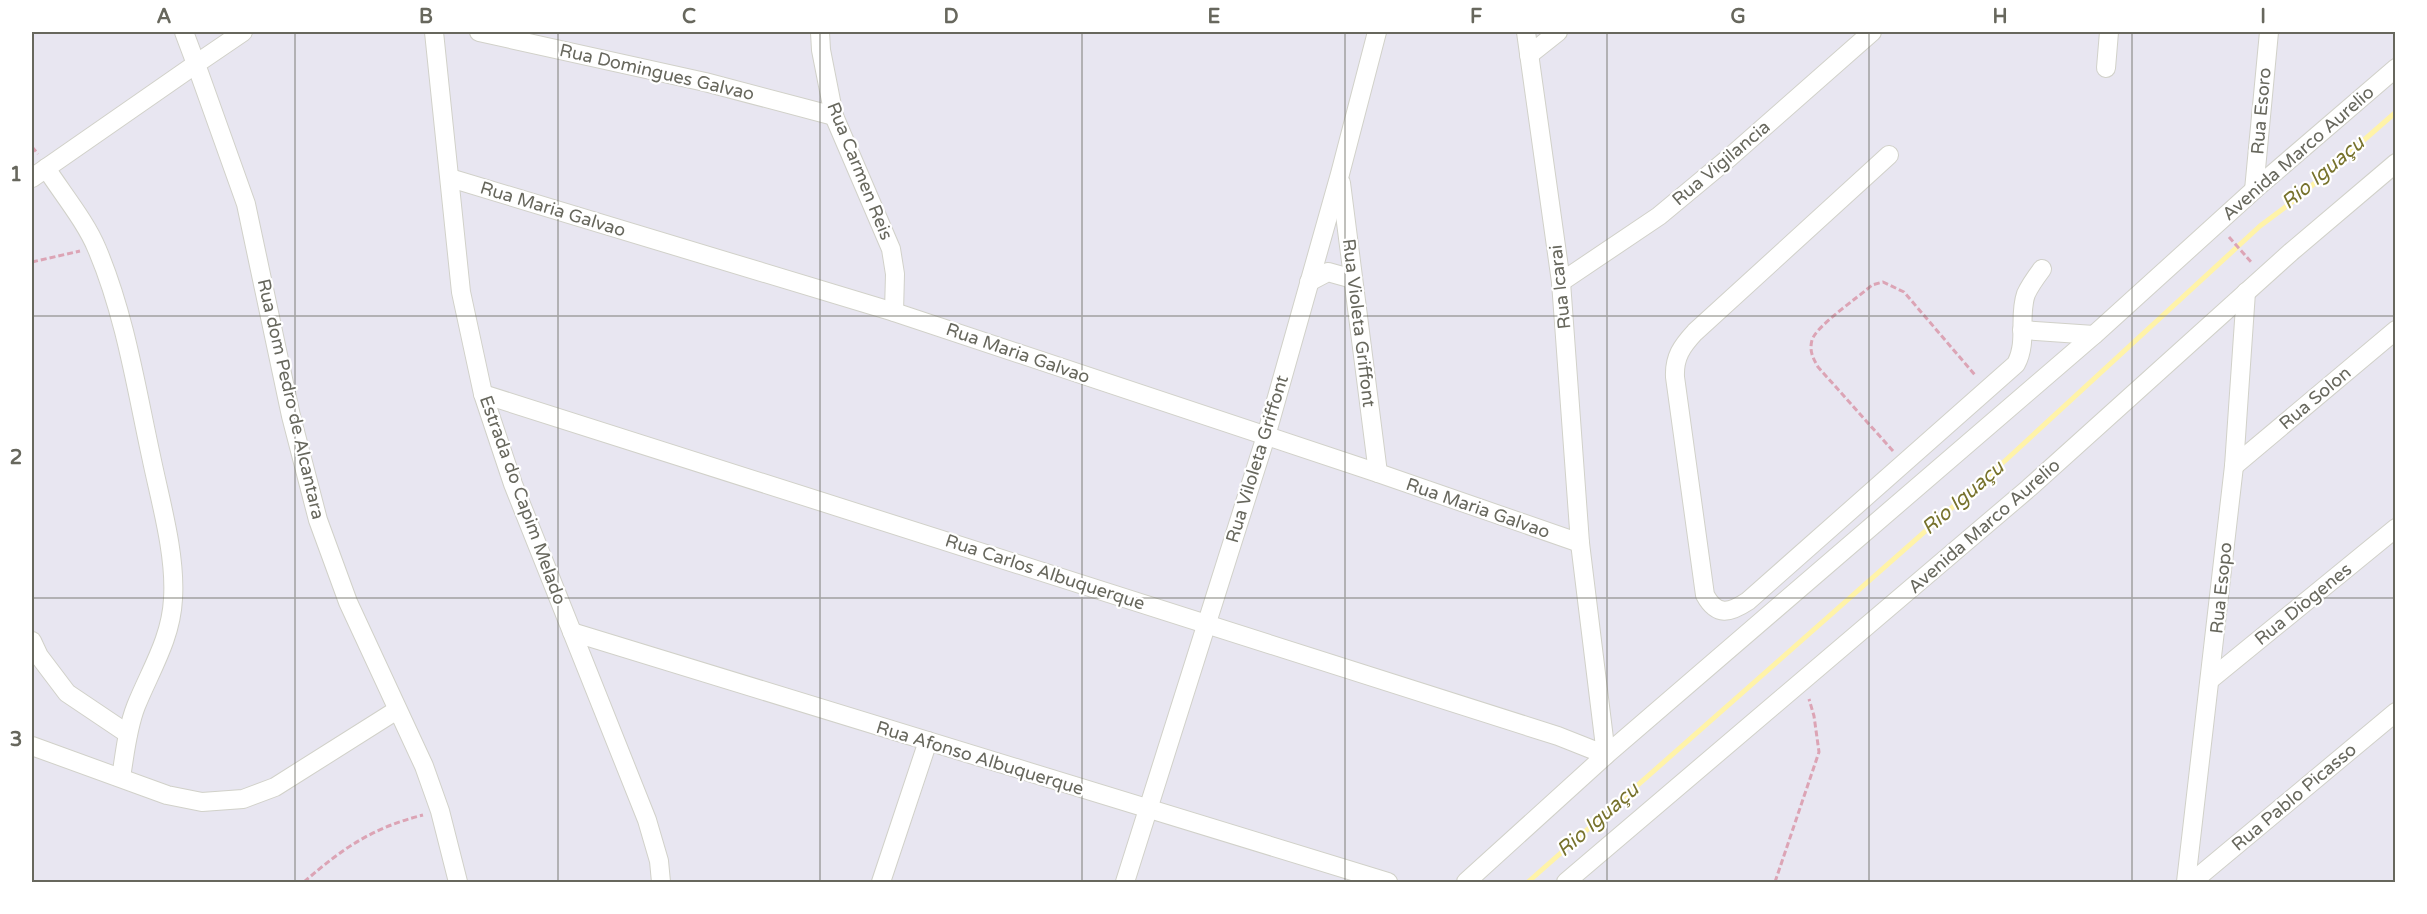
<svg xmlns="http://www.w3.org/2000/svg" width="2427" height="914" font-family="'Varela Round',sans-serif">
	<style>
		.lines { fill: none; stroke-linecap: round; stroke-linejoin: round }
		.stream { stroke: #fff3a8; stroke-width: 5 }
		.minor-casing { stroke: #d1d1c9; stroke-width: 20 }
		.path { stroke: #dca4b5; stroke-width: 3; stroke-dasharray: 6 3; stroke-linecap: butt }
		.minor { stroke: #fff; stroke-width: 18 }
		.grid { fill: none; stroke: #67675d; stroke-width: 1.5; stroke-opacity: 0.55 }
		.labels { text-anchor: middle; dominant-baseline: central; stroke-width: 4.5; stroke-linejoin: round; paint-order: stroke }
		.street-label { font-size: 18px; fill: #67675d; stroke: #fff }
		.water-label { font-size: 20px; font-style: italic; fill: #77722c; stroke: #fff }
		.neatline { fill: none; stroke: #67675d; stroke-width: 2 }
		.grid-label { font-size: 20px; text-anchor: middle; font-weight: bold; fill: #67675d }
	</style>
	<rect width="100%" height="100%" fill="#e8e6f1"/>
	<g class="lines">
		<!-- stream -->
		<polyline class="stream" points="1528,882 2007,459 2260,226 2300,196 2396,112"/>
		<defs>
			<g id="minor">
				<polyline points="243,32 196,64 246,204 291,416 318,520 348,602 424,766 440,811 458,882"/>
				<polyline points="434,32 461,292 483,394 513,484 647,820 659,861 661,882"/>
				<polyline points="479,32 705,82 834,116"/>
				<polyline points="820,32 821,50 834,116 891,249 895,274 894,312"/>
				<polyline points="1529,55 1558,32"/>
				<polyline points="2106,68 2109,32"/>
				<path d="M 1889,155 L 1695,332 C 1682,346 1674,357 1675,377 L 1705,595 C 1717,617 1730,613 1748,601 L 2016,364 C 2028,342 2018,316 2026,294 C 2030,285 2036,277 2042,269"/>
				<path d="M 46,168 C 62,193 86,222 97,249 C 125,315 136,387 151,456 C 160,500 176,554 173,599 C 171,639 150,671 136,706 C 127,729 125,754 121,777"/>
				<polyline points="32,178 196,64 184,32"/>
				<polyline points="450,178 894,312 1378,473 1580,543"/>
				<polyline points="1341,183 1378,473"/>
				<polyline points="2254,190 2269,32"/>
				<polyline points="1309,282 1328,272 1353,279"/>
				<polyline points="1561,282 1659,216 1730,157 1872,32"/>
				<polyline points="2022,330 2094,335"/>
				<polyline points="483,394 1558,736 1606,755 1580,543 1561,282 1526,32"/>
				<polyline points="2234,466 2396,330"/>
				<polyline points="572,632 1388,882"/>
				<polyline points="32,641 39,656 67,693 128,734"/>
				<polyline points="2211,679 2396,528"/>
				<polyline points="32,746 167,795 202,802 243,799 275,787 397,710"/>
				<polyline points="881,882 928,741"/>
				<polyline points="1125,882 1266,436 1340,174 1377,32"/>
				<polyline points="1466,882 1606,755 2094,335 2254,190 2396,68"/>
				<polyline points="1566,882 2029,488 2291,252 2396,163"/>
				<polyline points="2186,882 2234,466 2246,292"/>
				<polyline points="2192,882 2396,712"/>
			</g>
		</defs>
		<!-- minor casing -->
		<use href="#minor" class="minor-casing"/>
		<!-- path -->
		<g class="path">
			<polyline points="32,147 38,154"/>
			<polyline points="2229,237 2252,263"/>
			<polyline points="32,262 80,251"/>
			<path d="M 1893,451 L 1818,367 C 1813,358 1809,351 1812,340 C 1816,326 1860,296 1872,285 L 1883,282 L 1904,292 L 1975,375"/>
			<path d="M 304,882 C 343,848 372,828 423,815"/>
			<polyline points="1775,882 1819,752 1814,716 1809,699"/>
		</g>
		<!-- minor -->
		<use href="#minor" class="minor"/>
	</g>
	<!-- grid -->
	<path class="grid" d="M 295,32 L 295,882M 558,32 L 558,882M 820,32 L 820,882M 1082,32 L 1082,882M 1345,32 L 1345,882M 1607,32 L 1607,882M 1869,32 L 1869,882M 2132,32 L 2132,882M 32,316 L 2396,316M 32,598 L 2396,598"/>
	<g class="labels">
		<!-- street labels -->
		<g class="street-label">
			<text transform="translate(657 72) rotate(13)">Rua Domingues Galvao</text>
			<text transform="translate(2261 111) rotate(-85)">Rua Esoro</text>
			<text transform="translate(2298 153) rotate(-41)">Avenida Marco Aurelio</text>
			<text transform="translate(1721 163) rotate(-40)">Rua Vigilancia</text>
			<text transform="translate(860 171) rotate(68)">Rua Carmen Reis</text>
			<text transform="translate(553 209) rotate(17)">Rua Maria Galvao</text>
			<text transform="translate(1560 287) rotate(-96)">Rua Icarai</text>
			<text transform="translate(1359 323) rotate(83)">Rua Violeta Griffont</text>
			<text transform="translate(1018 353) rotate(19)">Rua Maria Galvao</text>
			<text transform="translate(2315 398) rotate(-40)">Rua Solon</text>
			<text transform="translate(291 399) rotate(77)">Rua dom Pedro de Alcantara</text>
			<text transform="translate(1257 459) rotate(-73)">Rua Viloleta Griffont</text>
			<text transform="translate(523 500) rotate(70)">Estrada do Capim Melado</text>
			<text transform="translate(1478 508) rotate(19)">Rua Maria Galvao</text>
			<text transform="translate(1984 526) rotate(-41)">Avenida Marco Aurelio</text>
			<text transform="translate(1045 572) rotate(18)">Rua Carlos Albuquerque</text>
			<text transform="translate(2221 588) rotate(-84)">Rua Esopo</text>
			<text transform="translate(2303 604) rotate(-39)">Rua Diogenes</text>
			<text transform="translate(980 758) rotate(17)">Rua Afonso Albuquerque</text>
			<text transform="translate(2294 797) rotate(-40)">Rua Pablo Picasso</text>
		</g>
		<!-- water labels -->
		<g class="water-label">
			<text transform="translate(2323 173) rotate(-40)">Rio Iguaçu</text>
			<text transform="translate(1963 498) rotate(-41)">Rio Iguaçu</text>
			<text transform="translate(1598 820) rotate(-41)">Rio Iguaçu</text>
		</g>
	</g>
	<!-- border -->
	<rect width="2427" height="914" fill="none" stroke="#ffffff" stroke-width="66"/>
	<rect x="33" y="33" width="2361" height="848" class="neatline"/>
	<g class="grid-label">
		<text x="164" y="23">A</text>
		<text x="426" y="23">B</text>
		<text x="689" y="23">C</text>
		<text x="951" y="23">D</text>
		<text x="1214" y="23">E</text>
		<text x="1476" y="23">F</text>
		<text x="1738" y="23">G</text>
		<text x="2000" y="23">H</text>
		<text x="2263" y="23">I</text>
		<text x="16" y="181">1</text>
		<text x="16" y="464">2</text>
		<text x="16" y="746">3</text>
	</g>
</svg>
